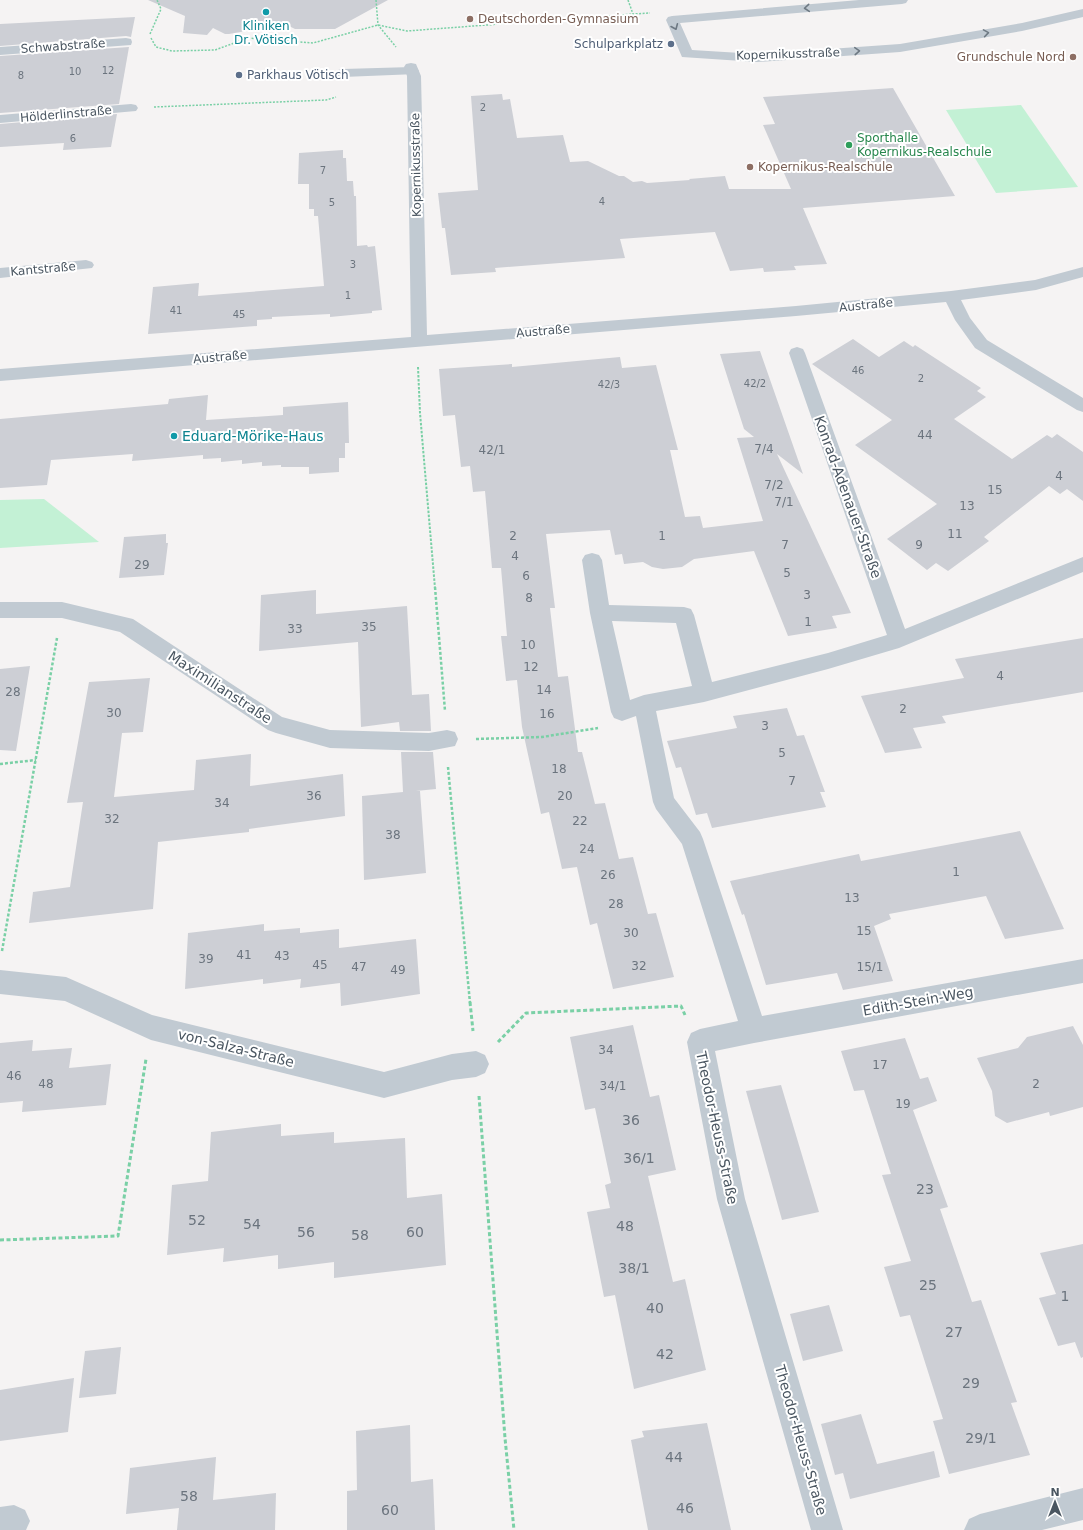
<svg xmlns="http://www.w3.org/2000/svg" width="1083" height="1530" font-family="'DejaVu Sans',sans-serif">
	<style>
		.green { fill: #c3f1d5 }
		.building { fill: #cdcfd5 }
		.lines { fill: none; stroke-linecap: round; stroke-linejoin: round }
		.path-far3 { stroke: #7ad0a6; stroke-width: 1.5; stroke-dasharray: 2 1.5; stroke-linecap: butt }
		.path-far2 { stroke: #7ad0a6; stroke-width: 2; stroke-dasharray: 2.5 1.5; stroke-linecap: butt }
		.path-far1 { stroke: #7ad0a6; stroke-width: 2.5; stroke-dasharray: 3 2; stroke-linecap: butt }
		.path { stroke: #7ad0a6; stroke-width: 3; stroke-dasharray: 4 2.5; stroke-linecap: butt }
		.service { fill: #c1cad2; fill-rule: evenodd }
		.minor { fill: #c1cad2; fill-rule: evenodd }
		.oneway { stroke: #6e7983 }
		.culture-dot { fill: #0f9aa8; stroke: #fff; stroke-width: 1.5 }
		.education-dot { fill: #8d6e63; stroke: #fff; stroke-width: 1.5 }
		.service-dot { fill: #5c6f8a; stroke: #fff; stroke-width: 1.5 }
		.leisure-dot { fill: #2e9e5b; stroke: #fff; stroke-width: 1.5 }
		.labels { text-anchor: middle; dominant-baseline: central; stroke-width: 4; stroke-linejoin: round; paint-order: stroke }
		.far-number-label { font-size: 10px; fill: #6b747e }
		.far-education-label { font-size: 12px; fill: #785e54; stroke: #fff; text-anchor: start }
		.far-culture-label { font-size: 12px; fill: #0d838f; stroke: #fff }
		.far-service-label { font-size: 12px; fill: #4e5e75; stroke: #fff; text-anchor: end }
		.far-street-label { font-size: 12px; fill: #4a5661; stroke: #fff }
		.far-leisure-label { font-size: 12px; fill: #27864d; stroke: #fff; text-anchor: start }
		.number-label { font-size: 12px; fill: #6b747e }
		.culture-label { font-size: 14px; fill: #0d838f; stroke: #fff; text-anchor: start }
		.street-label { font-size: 14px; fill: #4a5661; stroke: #fff }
		.near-number-label { font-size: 14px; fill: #6b747e }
	</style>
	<rect width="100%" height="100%" fill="#f5f3f3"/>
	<!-- green -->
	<g class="green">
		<polygon points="1021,105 1078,187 996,193 946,110"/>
		<polygon points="44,499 99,542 0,548 0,500"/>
	</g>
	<!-- building -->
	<g class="building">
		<polygon points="148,0 388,0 335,29 295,29 285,24 229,34 225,34 213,28 207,35 183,33 185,16"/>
		<polygon points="135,17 131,37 126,36 0,46 0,24"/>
		<polygon points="129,47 119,104 0,113 0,56"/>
		<polygon points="893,88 955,196 803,208 827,264 794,266 796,270 764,272 763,268 730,271 715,232 620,239 625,258 495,268 496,272 451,275 445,228 442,228 438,193 478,190 471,96 502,94 503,100 510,99 517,138 563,135 570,162 588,161 619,176 624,176 633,182 642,181 647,183 690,180 689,179 725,176 729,189 791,189 763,125 775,124 763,97"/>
		<polygon points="117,114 111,147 63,150 64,143 0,147 0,124"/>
		<polygon points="343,150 343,158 346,158 347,181 353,181 354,196 356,196 357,246 367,245 368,247 375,246 382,310 372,311 372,313 330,317 330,314 272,317 272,319 257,320 257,326 148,334 153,287 199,283 198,296 324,286 318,216 314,216 314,209 309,209 309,184 298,184 299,153"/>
		<polygon points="853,339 879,357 904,341 913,347 915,345 981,388 977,391 986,397 954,419 1012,459 1047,435 1052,438 1057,434 1083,452 1083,501 1067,489 1060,494 1049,486 984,537 989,541 948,571 936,563 927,570 887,539 937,504 855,445 892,420 812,364"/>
		<polygon points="760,351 803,474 777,454 851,613 832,616 837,628 788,636 754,551 694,559 682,567 663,569 652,567 643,562 624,564 622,554 615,555 610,530 546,534 555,608 550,608 558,677 568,676 578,752 582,752 595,804 605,803 619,859 633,857 648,914 656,913 674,977 613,989 597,923 590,925 577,867 562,869 549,812 541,814 522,727 517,680 506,681 501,636 507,636 501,568 492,568 485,491 473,492 470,466 461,467 455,415 443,416 439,369 512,364 512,367 620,357 622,368 656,365 678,450 670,450 685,517 700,516 703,528 763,521 737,438 754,437 744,429 720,354"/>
		<polygon points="208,395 206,420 283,415 283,407 348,402 349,443 345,443 345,458 339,458 339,472 309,474 309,467 281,467 281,465 262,466 262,462 242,464 242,460 221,462 221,458 203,459 203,455 132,461 133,454 51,460 47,485 0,488 0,419 168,404 169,399"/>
		<polygon points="166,534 166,543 168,543 164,575 119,578 124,537"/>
		<polygon points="316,590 316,614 407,606 412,695 429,694 431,731 400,731 399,722 361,727 358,642 259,651 261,595"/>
		<polygon points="1083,638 1083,692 942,716 946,723 913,728 922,748 885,753 861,696 964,678 955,659"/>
		<polygon points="30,666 16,751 0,750 0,669"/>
		<polygon points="150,678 143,732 122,733 114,797 194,790 196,760 251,754 250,786 343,774 345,816 249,829 249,832 158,842 153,909 29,923 33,892 70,887 83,802 67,803 89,682"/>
		<polygon points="787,708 797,736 804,735 825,792 820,792 826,807 712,828 707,813 696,815 681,767 676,768 667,741 737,728 733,716"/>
		<polygon points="401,752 433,752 436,789 416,791 420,791 426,873 364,880 362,796 403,792"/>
		<polygon points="1020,831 1064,929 1005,939 986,896 889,914 891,919 874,926 893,981 843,990 837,973 766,985 744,914 742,915 730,881 859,854 861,861"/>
		<polygon points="264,924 264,931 300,928 300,933 339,929 339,948 416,939 420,994 341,1006 340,983 300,988 301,979 263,984 263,979 185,989 188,933"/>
		<polygon points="633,1025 650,1097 659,1095 676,1170 648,1176 673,1282 685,1279 706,1370 634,1389 615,1295 604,1297 587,1212 610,1208 605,1185 611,1183 595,1108 585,1110 570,1037"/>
		<polygon points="1073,1026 1083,1045 1083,1107 1050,1116 1049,1112 1007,1123 995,1116 992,1091 977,1058 1018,1048 1027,1037"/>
		<polygon points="905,1038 920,1079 928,1077 937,1101 913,1110 948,1207 940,1209 972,1302 981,1300 1017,1402 1011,1403 1030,1455 949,1474 933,1421 943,1419 910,1315 900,1317 884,1267 911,1261 882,1175 891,1174 864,1090 854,1091 841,1051"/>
		<polygon points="33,1040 32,1051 72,1048 69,1068 111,1064 106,1105 22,1112 23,1101 0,1103 0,1043"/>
		<polygon points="781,1085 819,1212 782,1220 746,1091"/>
		<polygon points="281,1124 281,1136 334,1132 334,1143 405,1138 407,1198 442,1194 446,1265 334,1278 334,1262 278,1269 278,1255 223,1262 224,1248 167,1255 172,1185 208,1181 211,1132"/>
		<polygon points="1083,1244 1083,1357 1081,1358 1075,1342 1058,1346 1039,1298 1056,1294 1040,1253"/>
		<polygon points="829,1305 843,1351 803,1361 790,1314"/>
		<polygon points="121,1347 116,1394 79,1398 85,1351"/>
		<polygon points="74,1378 68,1432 0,1441 0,1390"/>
		<polygon points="861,1414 877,1464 934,1451 940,1477 850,1499 843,1473 835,1475 821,1424"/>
		<polygon points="707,1423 731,1530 648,1530 631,1440 644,1437 642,1431"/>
		<polygon points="410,1425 411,1482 433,1479 435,1530 347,1530 347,1491 357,1490 356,1431"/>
		<polygon points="216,1457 213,1500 276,1493 275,1530 177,1530 179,1508 126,1514 130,1468"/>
	</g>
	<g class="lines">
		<!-- path-far3 -->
		<g class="path-far3">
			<polyline points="376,0 378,25 396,47"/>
			<polyline points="628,0 633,14 650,13"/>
			<polyline points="150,34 161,9 157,0"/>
			<polyline points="151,38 156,47 172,51 215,50 248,38 313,43 378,25 407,31 633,14"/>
			<polyline points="154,107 326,100 336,97"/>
		</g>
		<!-- path-far2 -->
		<polyline class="path-far2" points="418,367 420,413 435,588"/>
		<!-- path-far1 -->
		<g class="path-far1">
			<polyline points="435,587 445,711"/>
			<polyline points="476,739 542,737 598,728"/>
			<polyline points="0,764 36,760"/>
			<polyline points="448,767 470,1003"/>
			<polyline points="2,951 57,638"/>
		</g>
		<!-- path -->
		<g class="path">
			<polyline points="470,1002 473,1031"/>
			<polyline points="498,1042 526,1013 681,1006 685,1015"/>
			<polyline points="479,1096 505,1438 514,1530"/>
			<polyline points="0,1240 118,1236 146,1059"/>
		</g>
		<!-- service -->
		<g class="service">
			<polygon points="859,0 908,0 906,3 902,4 680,23 692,50 757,54 900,44 1022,23 1083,9 1083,17 1022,31 900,52 757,62 682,57 666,20 668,17 672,16"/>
			<polygon points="412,67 417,68 419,71 417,74 343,77 338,76 336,73 338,70 343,69"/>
		</g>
		<!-- minor -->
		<g class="minor">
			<polygon points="126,38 131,39 132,42 131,45 0,55 0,47"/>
			<polygon points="411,63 416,64 421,76 427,335 796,306 951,291 1035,280 1083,267 1083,277 1036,290 961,300 970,318 987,340 1083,398 1083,412 1077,410 975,348 955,320 946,302 796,316 0,381 0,369 411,337 407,76 404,67 406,64"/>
			<polygon points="131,104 136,105 138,108 136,111 0,123 0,115"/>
			<polygon points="86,260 92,262 94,265 92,268 0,278 0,268"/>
			<path d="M 797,347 L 803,349 L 805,353 L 905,629 L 1083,557 L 1083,572 L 899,648 L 828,669 L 704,702 L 656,711 L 674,798 L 700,832 L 703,839 L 762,1016 L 1083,959 L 1083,983 L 754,1043 L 715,1051 L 745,1199 L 843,1530 L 811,1530 L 717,1199 L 687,1042 L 691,1033 L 700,1029 L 738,1021 L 682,844 L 656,809 L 653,802 L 636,716 L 622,721 L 614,718 L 611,712 L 590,613 L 582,560 L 585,555 L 592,553 L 599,555 L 602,560 L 609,605 L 684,607 L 691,609 L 694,615 L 712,682 L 828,653 L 887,635 L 789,353 L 791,349 ZM 612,621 L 676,623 L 692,686 L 644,695 L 630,700 Z"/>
			<polygon points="0,602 62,602 133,619 282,717 330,730 429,733 447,730 455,732 458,739 455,746 429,751 330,748 276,733 268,730 120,632 62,618 0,618"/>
			<polygon points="0,970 66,977 152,1015 384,1072 452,1054 476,1051 485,1055 489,1064 485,1073 476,1077 452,1080 384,1098 151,1040 65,1001 0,994"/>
			<polygon points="1083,1488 1083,1520 1042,1530 964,1530 969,1519 980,1514"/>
			<polygon points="14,1505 25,1510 30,1521 26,1530 0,1530 0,1507"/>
		</g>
	</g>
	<!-- one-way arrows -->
	<defs><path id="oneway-chevron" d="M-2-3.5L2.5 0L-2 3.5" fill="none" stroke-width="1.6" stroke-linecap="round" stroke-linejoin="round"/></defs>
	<g class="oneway">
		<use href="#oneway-chevron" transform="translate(807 8) rotate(175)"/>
		<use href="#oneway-chevron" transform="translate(675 27) rotate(67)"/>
		<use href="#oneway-chevron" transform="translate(986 33) rotate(-9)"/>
		<use href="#oneway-chevron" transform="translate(857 51) rotate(-4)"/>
	</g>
	<!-- markers -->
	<g class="culture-dot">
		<circle cx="266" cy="12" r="4"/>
		<circle cx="174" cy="436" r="4"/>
	</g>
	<g class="education-dot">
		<circle cx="470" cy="19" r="4"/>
		<circle cx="1073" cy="57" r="4"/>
		<circle cx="750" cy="167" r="4"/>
	</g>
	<g class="service-dot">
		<circle cx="671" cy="44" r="4"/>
		<circle cx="239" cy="75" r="4"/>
	</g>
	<circle class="leisure-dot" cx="849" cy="145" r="4"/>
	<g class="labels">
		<!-- far-number labels -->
		<g class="far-number-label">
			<text x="108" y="70">12</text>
			<text x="75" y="71">10</text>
			<text x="21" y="75">8</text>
			<text x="483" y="107">2</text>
			<text x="73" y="138">6</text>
			<text x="323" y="170">7</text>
			<text x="602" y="201">4</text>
			<text x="332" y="202">5</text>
			<text x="353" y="264">3</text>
			<text x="348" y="295">1</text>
			<text x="176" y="310">41</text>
			<text x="239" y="314">45</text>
			<text x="858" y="370">46</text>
			<text x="921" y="378">2</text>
			<text x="755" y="383">42/2</text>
			<text x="609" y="384">42/3</text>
		</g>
		<!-- far-education labels -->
		<g class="far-education-label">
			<text x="478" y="19">Deutschorden-Gymnasium</text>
			<text x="1065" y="57" text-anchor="end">Grundschule Nord</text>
			<text x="758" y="167">Kopernikus-Realschule</text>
		</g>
		<!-- far-culture labels -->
		<g class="far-culture-label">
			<text x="266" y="26">Kliniken<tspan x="266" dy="14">Dr. Vötisch</tspan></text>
		</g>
		<!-- far-service labels -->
		<g class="far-service-label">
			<text x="663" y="44">Schulparkplatz</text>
			<text x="247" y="75" text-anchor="start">Parkhaus Vötisch</text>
		</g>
		<!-- far-street labels -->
		<g class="far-street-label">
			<text transform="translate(63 46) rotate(-4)">Schwabstraße</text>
			<text transform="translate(788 54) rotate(-2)">Kopernikusstraße</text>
			<text transform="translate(66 114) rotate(-5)">Hölderlinstraße</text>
			<text transform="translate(416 165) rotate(-91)">Kopernikusstraße</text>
			<text transform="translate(43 269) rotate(-5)">Kantstraße</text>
			<text transform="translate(866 305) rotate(-6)">Austraße</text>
			<text transform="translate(543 331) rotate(-5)">Austraße</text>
			<text transform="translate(220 357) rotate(-5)">Austraße</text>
		</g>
		<!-- far-leisure labels -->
		<g class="far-leisure-label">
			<text x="857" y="138">Sporthalle<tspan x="857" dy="14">Kopernikus-Realschule</tspan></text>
		</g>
		<!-- number labels -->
		<g class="number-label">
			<text x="925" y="435">44</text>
			<text x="764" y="449">7/4</text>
			<text x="492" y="450">42/1</text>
			<text x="1059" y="476">4</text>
			<text x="774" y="485">7/2</text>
			<text x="995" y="490">15</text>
			<text x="784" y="502">7/1</text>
			<text x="967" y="506">13</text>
			<text x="955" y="534">11</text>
			<text x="513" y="536">2</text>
			<text x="662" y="536">1</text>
			<text x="785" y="545">7</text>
			<text x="919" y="545">9</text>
			<text x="515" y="556">4</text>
			<text x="142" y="565">29</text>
			<text x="787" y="573">5</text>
			<text x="526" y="576">6</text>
			<text x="807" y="595">3</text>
			<text x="529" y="598">8</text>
			<text x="808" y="622">1</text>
			<text x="369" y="627">35</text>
			<text x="295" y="629">33</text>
			<text x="528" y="645">10</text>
			<text x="531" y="667">12</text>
			<text x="1000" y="676">4</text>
			<text x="544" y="690">14</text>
			<text x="13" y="692">28</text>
			<text x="903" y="709">2</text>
			<text x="114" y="713">30</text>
			<text x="547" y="714">16</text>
			<text x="765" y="726">3</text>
			<text x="782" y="753">5</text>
			<text x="559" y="769">18</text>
			<text x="792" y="781">7</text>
			<text x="314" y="796">36</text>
			<text x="565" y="796">20</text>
			<text x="222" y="803">34</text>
			<text x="112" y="819">32</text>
			<text x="580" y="821">22</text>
			<text x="393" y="835">38</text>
			<text x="587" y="849">24</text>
			<text x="956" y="872">1</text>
			<text x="608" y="875">26</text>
			<text x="852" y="898">13</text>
			<text x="616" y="904">28</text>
			<text x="864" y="931">15</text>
			<text x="631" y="933">30</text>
			<text x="244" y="955">41</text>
			<text x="282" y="956">43</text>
			<text x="206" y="959">39</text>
			<text x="320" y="965">45</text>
			<text x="639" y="966">32</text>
			<text x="359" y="967">47</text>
			<text x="870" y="967">15/1</text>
			<text x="398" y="970">49</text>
			<text x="606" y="1050">34</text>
			<text x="880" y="1065">17</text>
			<text x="14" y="1076">46</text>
			<text x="46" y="1084">48</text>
			<text x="1036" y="1084">2</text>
			<text x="613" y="1086">34/1</text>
			<text x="903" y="1104">19</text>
		</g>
		<!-- culture labels -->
		<g class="culture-label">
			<text x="182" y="436">Eduard-Mörike-Haus</text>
		</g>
		<!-- street labels -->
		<g class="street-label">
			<text transform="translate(848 497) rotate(70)">Konrad-Adenauer-Straße</text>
			<text transform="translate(220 687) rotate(33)">Maximilianstraße</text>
			<text transform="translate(918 1001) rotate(-10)">Edith-Stein-Weg</text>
			<text transform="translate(236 1048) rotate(14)">von-Salza-Straße</text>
			<text transform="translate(717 1128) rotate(78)">Theodor-Heuss-Straße</text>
			<text transform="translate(801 1440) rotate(74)">Theodor-Heuss-Straße</text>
		</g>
		<!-- near-number labels -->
		<g class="near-number-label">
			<text x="631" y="1120">36</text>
			<text x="639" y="1158">36/1</text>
			<text x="925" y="1189">23</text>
			<text x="197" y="1220">52</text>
			<text x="252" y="1224">54</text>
			<text x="625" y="1226">48</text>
			<text x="306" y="1232">56</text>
			<text x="415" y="1232">60</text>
			<text x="360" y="1235">58</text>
			<text x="634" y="1268">38/1</text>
			<text x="928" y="1285">25</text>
			<text x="1065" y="1296">1</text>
			<text x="655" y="1308">40</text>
			<text x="954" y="1332">27</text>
			<text x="665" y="1354">42</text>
			<text x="971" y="1383">29</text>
			<text x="981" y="1438">29/1</text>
			<text x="674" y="1457">44</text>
			<text x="189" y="1496">58</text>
			<text x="685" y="1508">46</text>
			<text x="390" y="1510">60</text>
		</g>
	</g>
	<!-- north arrow -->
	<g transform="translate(1055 1502)" stroke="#ffffff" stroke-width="3" paint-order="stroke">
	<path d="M0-3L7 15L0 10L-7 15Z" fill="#4a5661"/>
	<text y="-6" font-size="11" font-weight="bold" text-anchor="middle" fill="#4a5661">N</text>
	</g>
</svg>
